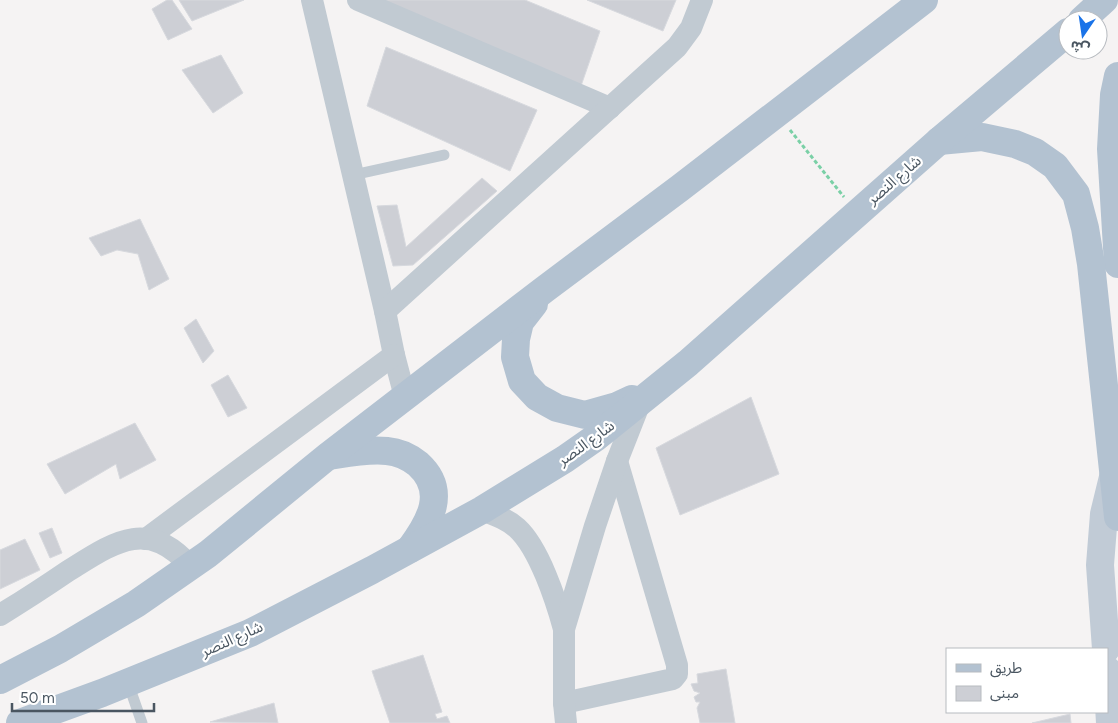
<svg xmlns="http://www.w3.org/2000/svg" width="1118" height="723" font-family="Figtree,'Noto Sans Arabic',sans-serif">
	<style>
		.building { fill: #cdcfd5; stroke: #d7d9de }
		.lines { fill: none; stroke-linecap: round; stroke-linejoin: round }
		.path { stroke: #7ad0a6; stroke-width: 3; stroke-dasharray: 4 2.5; stroke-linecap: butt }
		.lane { stroke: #c1cad2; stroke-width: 11 }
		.street { stroke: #c1cad2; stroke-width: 22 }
		.secondary { stroke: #c1cbd6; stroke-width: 28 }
		.primary { stroke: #b3c2d1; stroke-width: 28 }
		.labels { text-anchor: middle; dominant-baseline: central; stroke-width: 4.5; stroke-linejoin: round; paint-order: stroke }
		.street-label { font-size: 15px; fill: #4a5661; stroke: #fff }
	</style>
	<rect width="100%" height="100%" fill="#f5f3f3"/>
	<!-- building -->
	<g class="building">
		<polygon points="167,0 172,0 192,29 168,40 152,9"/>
		<polygon points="179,0 244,0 192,21"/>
		<polygon points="378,0 525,0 600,31 581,86"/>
		<polygon points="587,0 676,0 663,31"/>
		<polygon points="386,47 537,110 510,171 367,106"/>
		<polygon points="221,55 243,93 213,113 182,70"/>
		<polygon points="482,178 497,191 413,265 393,266 377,206 397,205 406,247"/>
		<polygon points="140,219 169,279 149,290 138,254 117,250 101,256 89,238"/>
		<polygon points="196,319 214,351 203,363 184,328"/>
		<polygon points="228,375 247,408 228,417 211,385"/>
		<polygon points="751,397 779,474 680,515 656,448"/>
		<polygon points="135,423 156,460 120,479 116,464 65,494 47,464"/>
		<polygon points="52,528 62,553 50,558 39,533"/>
		<polygon points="25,539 40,570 0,589 0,550"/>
		<polygon points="423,655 442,712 435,714 437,719 447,716 450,723 390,723 372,671"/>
		<polygon points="726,669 735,723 700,723 697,708 700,702 696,702 694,697 700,693 694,691 691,684 698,683 697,674"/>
		<polygon points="274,703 278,723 210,722"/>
		<polygon points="1070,714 1071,723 1032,723"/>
	</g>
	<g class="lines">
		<!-- path -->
		<polyline class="path" points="790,130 844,197"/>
		<!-- lane -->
		<g class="lane">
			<polyline points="353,175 444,155"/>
			<polyline points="128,683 142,723"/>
		</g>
		<!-- street -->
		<g class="street">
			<polyline points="312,0 385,311 394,355 405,397"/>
			<polyline points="358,0 610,108"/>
			<polyline points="385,311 677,47 691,28 702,0"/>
			<path d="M 482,510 C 495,515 507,519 517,528 C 539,548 556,600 564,629"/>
			<polyline points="146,539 394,355"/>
			<path d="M 0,615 C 23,601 46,586 68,571 C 113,543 147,517 190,566"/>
			<polyline points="564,703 673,679 677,674 677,665 617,461"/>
			<polyline points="566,723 564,703 564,629 595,526 617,461 641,400"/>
		</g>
		<!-- secondary -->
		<g class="secondary">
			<polyline points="1106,649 1100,565 1104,514 1113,477"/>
			<polyline points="1107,670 1110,723"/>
		</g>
		<!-- primary -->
		<g class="primary">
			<polyline points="1082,20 1104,0"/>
			<polyline points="1118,76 1114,95 1111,149 1118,264"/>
			<polyline points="939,141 982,137 1015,144 1035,152 1055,166 1076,194 1085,228 1091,264 1118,517"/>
			<polyline points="534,304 520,322 516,339 515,357 522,381 537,397 557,408 585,415 617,406 632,399"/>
			<path d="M 329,456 C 348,453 367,449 387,451 C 399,452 408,456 418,464 C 448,491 430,522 410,549"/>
			<polyline points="0,680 60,649 136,604 208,554 328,456 545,289 680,188 924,0"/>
			<polyline points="20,723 102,693 250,633 372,570 482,510 565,459 595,438 688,363 939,141 1068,32"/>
		</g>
	</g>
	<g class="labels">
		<!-- street labels -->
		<g class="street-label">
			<text transform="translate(894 180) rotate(-41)">شارع النصر</text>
			<text transform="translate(586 443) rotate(-36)">شارع النصر</text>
			<text transform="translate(232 639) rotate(-24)">شارع النصر</text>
		</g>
	</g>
	<!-- legend -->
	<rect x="946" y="648" width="162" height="65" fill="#ffffff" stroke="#b7bbc0"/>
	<rect x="956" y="664" width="25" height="8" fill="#b3c2d1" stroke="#b7bbc0"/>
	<text x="990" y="673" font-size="15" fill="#4a5661">طريق</text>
	<rect x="956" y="686" width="25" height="15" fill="#cdcfd5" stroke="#b7bbc0"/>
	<text x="990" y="698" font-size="15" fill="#4a5661">مبنى</text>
	<!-- north arrow -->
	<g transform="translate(1083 35) rotate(193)"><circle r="24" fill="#ffffff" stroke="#b7bbc0"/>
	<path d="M0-4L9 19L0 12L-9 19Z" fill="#1a73e8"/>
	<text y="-8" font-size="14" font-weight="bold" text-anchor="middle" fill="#4a5661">ش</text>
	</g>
	<!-- scale -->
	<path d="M12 703v8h142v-8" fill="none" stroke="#4a5661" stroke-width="2.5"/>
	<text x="20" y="703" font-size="15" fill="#4a5661" stroke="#ffffff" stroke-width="4" paint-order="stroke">50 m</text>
</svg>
